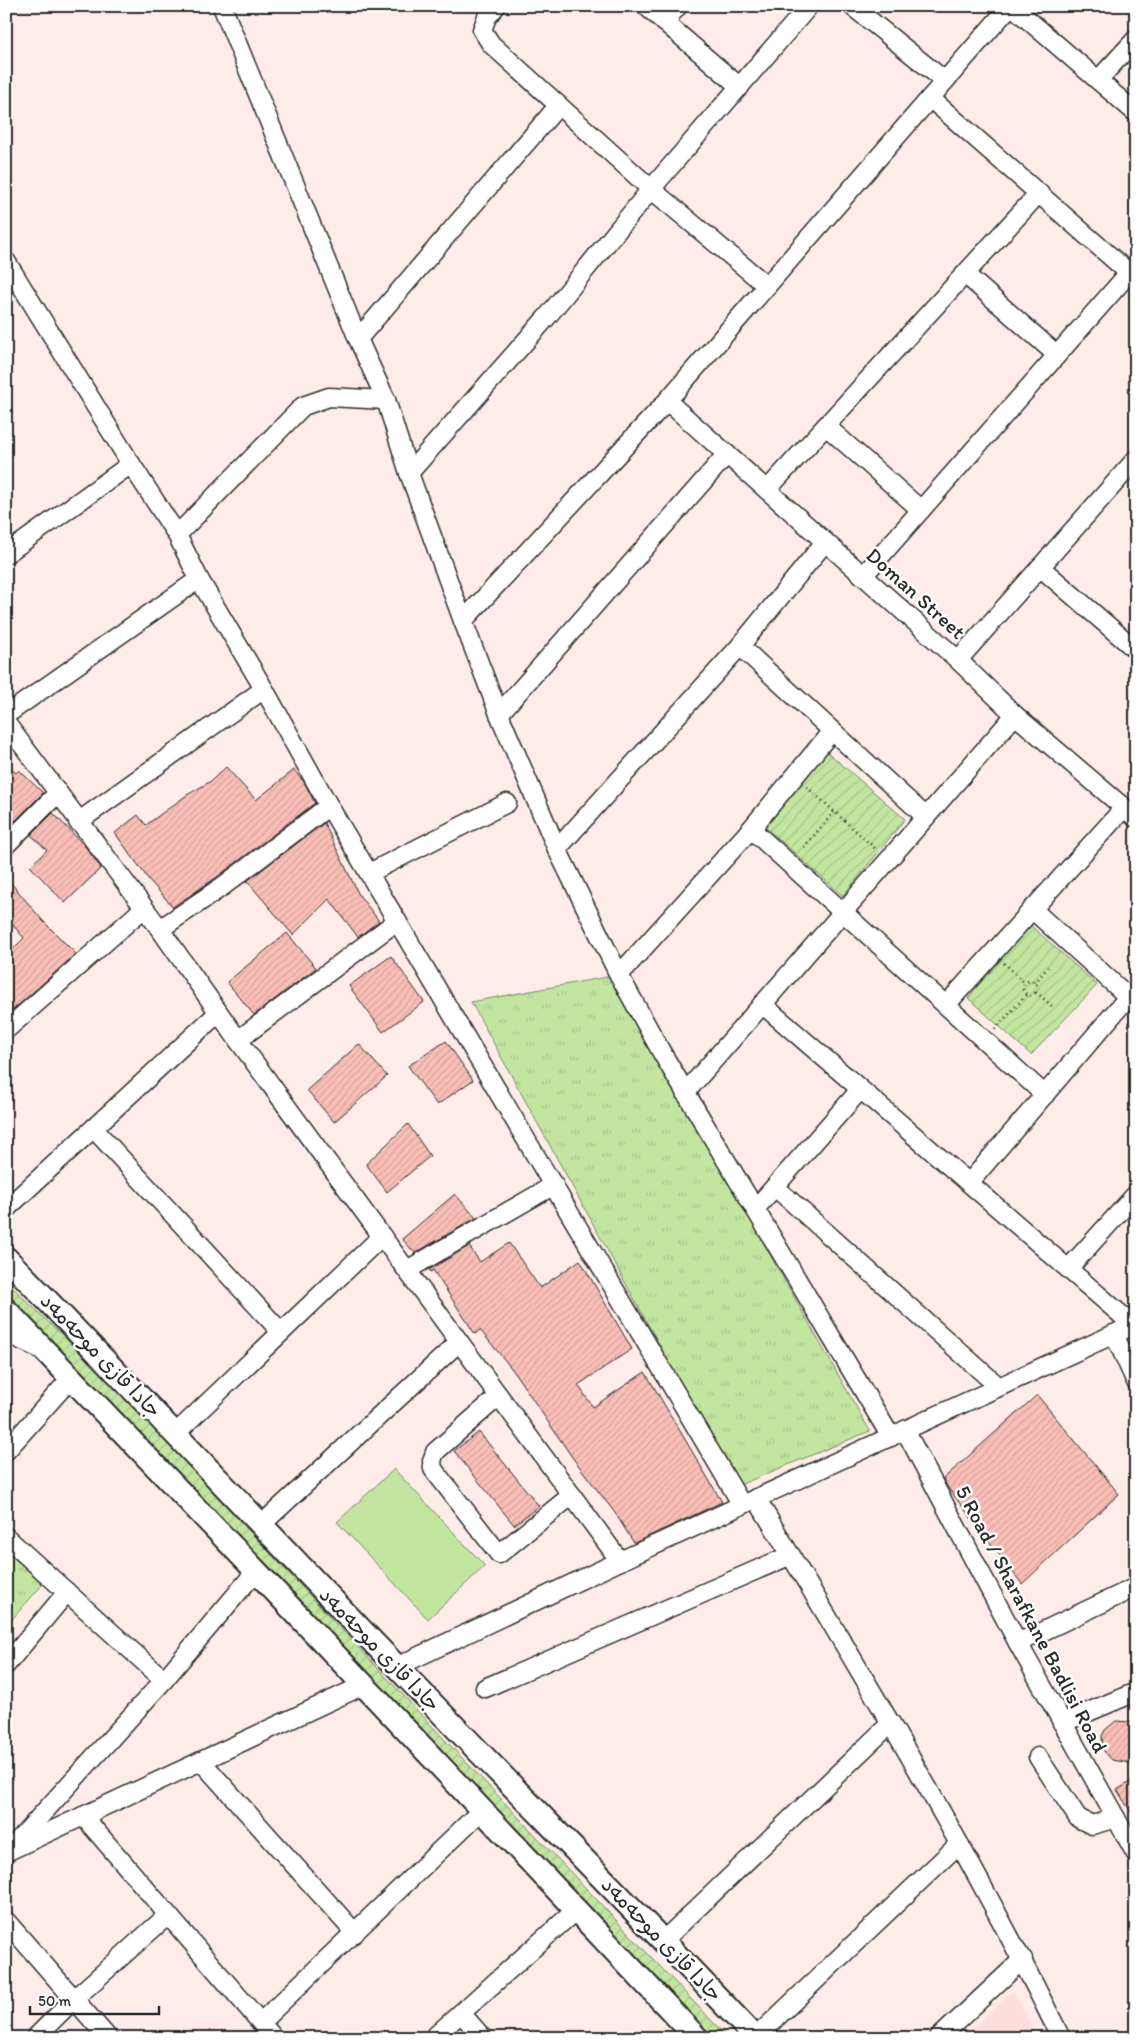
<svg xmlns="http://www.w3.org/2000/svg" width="1142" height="2044" font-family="Itim,'Playpen Sans Arabic',sans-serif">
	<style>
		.built { fill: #fddeda }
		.grass { fill: url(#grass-tufts); stroke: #768866 }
		.garden { fill: url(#garden-furrows); stroke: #768866 }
		.pitch { fill: #c2e6a0; stroke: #768866 }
		.building { fill: url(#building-hatch); stroke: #2b2b2b }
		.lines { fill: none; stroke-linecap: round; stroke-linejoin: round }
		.minor-casing { stroke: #2b2b2b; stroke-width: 21 }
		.major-casing { stroke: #2b2b2b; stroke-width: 26 }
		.path { stroke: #2b2b2b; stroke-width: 3; stroke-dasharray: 1 4; stroke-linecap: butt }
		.minor { stroke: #fff; stroke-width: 18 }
		.major { stroke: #fff; stroke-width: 22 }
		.labels { text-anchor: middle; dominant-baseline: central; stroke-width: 5; stroke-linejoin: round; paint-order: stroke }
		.street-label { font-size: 21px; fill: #2b2b2b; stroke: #fff }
	</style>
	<defs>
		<pattern id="grass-tufts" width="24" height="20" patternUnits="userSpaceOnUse" patternTransform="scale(1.25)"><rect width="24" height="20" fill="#c2e6a0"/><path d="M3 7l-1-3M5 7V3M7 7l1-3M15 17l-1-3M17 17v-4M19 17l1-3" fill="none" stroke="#a7c58a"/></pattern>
		<pattern id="garden-furrows" width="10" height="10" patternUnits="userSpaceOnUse" patternTransform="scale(1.25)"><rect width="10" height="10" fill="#c2e6a0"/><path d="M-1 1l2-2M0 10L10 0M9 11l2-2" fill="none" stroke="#a7c58a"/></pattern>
		<pattern id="building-hatch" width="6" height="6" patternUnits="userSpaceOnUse" patternTransform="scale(1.25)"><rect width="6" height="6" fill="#fabfb6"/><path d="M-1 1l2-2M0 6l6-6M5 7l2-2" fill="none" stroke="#d6a49d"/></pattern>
	</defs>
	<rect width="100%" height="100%" fill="#feece9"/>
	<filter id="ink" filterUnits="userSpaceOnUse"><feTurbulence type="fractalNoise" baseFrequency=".02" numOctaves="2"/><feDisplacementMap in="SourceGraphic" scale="10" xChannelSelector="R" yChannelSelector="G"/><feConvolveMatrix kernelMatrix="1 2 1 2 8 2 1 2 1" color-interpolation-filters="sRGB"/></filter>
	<g filter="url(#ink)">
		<!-- built -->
		<polygon class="built" points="1013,1990 1037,2038 963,2038"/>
		<!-- grass -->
		<g class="grass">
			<polygon points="612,976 870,1431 737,1486 471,1002"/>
			<polygon points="6,1551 43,1584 6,1626"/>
		</g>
		<!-- garden -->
		<g class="garden">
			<polygon points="826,751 905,819 843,896 764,826"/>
			<polygon points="1029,924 1097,985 1031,1055 968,998"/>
			<polygon points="6,1281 106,1378 446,1741 728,2038 706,2038 178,1475 6,1296"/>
		</g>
		<!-- pitch -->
		<polygon class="pitch" points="394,1469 485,1566 428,1619 337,1522"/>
		<!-- building -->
		<g class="building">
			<polygon points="6,763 16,773 19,770 43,793 15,821 6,812"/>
			<polygon points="226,767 256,800 294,770 304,782 315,803 217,877 173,907 149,880 115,833 138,815 146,825 187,795 211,781"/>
			<polygon points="53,813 84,845 101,868 65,903 30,866 47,850 31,835"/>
			<polygon points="324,823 359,895 379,921 358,937 329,899 293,935 247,881"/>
			<polygon points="6,877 43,921 76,954 6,1016 6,956 24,938 6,917"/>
			<polygon points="287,933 316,968 254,1015 227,982"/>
			<polygon points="391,956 424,1002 383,1032 349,986"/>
			<polygon points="446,1041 473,1080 437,1105 408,1066"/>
			<polygon points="359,1044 387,1076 334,1122 307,1090"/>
			<polygon points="408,1124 430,1156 387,1192 366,1164"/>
			<polygon points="455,1194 476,1218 415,1253 402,1239"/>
			<polygon points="509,1243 540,1288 580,1260 632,1349 578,1385 593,1407 645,1372 722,1502 634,1543 615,1513 572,1457 512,1369 480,1330 475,1334 433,1270 431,1272 429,1270 469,1246 480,1262"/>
			<polygon points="1037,1395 1119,1494 1022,1584 948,1488 943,1479"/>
			<polygon points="479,1432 539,1506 514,1525 454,1451"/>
			<polygon points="1116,1721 1130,1722 1136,1726 1136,1764 1112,1760 1103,1750 1102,1736 1105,1730"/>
			<polygon points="1136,1778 1136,1820 1117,1790"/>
		</g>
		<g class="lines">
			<defs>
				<g id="minor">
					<polyline points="222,6 358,339 386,400 409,473 463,621 499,714 557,849 619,975 662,1053 891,1437"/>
					<polyline points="496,6 487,17 482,30 491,44 651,189 767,286"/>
					<polyline points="646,6 740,87"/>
					<polyline points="852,6 945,81"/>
					<polyline points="1012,6 1136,113"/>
					<polyline points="664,22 678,6"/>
					<polyline points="1098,80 1136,39"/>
					<polyline points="930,98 1136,279"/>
					<polyline points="6,261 131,464 177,535 199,579 264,689 329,806 742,1505"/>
					<polyline points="965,274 1057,355"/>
					<polyline points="358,339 558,106"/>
					<polyline points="667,401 958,660 1015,715 1136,818"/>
					<polyline points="826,426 921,510"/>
					<polyline points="409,473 547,317 651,189 809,6"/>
					<polyline points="767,490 1039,193"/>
					<polyline points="177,535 303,406 329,397 386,400"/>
					<polyline points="6,554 131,464"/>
					<polyline points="1040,567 1136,650"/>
					<polyline points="863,576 1129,273"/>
					<polyline points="463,621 667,401 1010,6"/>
					<polyline points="740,646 926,817"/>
					<polyline points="958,660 1136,459"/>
					<polyline points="499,714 727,454"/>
					<polyline points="6,715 199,579"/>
					<polyline points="6,723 160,929 238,1040 620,1561"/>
					<polyline points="78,822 264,689"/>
					<polyline points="751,829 1045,1095"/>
					<polyline points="6,845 57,794"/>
					<polyline points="557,849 740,646 825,542"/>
					<polyline points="369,873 507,803"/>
					<polyline points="1032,909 1136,1004"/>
					<polyline points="160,929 223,886 329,806"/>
					<polyline points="619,975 751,829 832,731"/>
					<polyline points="762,1004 1133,1325"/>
					<polyline points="946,1005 1124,808"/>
					<polyline points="6,1030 144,908"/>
					<polyline points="238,1040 397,921"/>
					<polyline points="685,1093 1015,715"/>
					<polyline points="94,1129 281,1332"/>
					<polyline points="969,1183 1128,997"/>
					<polyline points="775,1187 999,1387"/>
					<polyline points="6,1209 218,1013"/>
					<polyline points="755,1209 860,1090"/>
					<polyline points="1069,1268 1136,1194"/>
					<polyline points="407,1270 554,1185"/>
					<polyline points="1114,1334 1136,1382"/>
					<polyline points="6,1336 17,1338 38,1348"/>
					<polyline points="499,1396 435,1452 432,1461 433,1469 499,1554 572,1495"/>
					<polyline points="905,1430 1018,1643 1136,1854"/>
					<polyline points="176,1433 382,1236"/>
					<polyline points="6,1451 72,1377"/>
					<path d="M 756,1498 C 863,1675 970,1852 1061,2038"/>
					<polyline points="262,1524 459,1342"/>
					<polyline points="6,1537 164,1680"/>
					<polyline points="1018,1643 1136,1587"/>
					<polyline points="6,1665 67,1592"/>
					<polyline points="396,1667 620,1561 1136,1324"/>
					<polyline points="485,1688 791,1555"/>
					<polyline points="1062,1723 1136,1692"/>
					<polyline points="1038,1757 1078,1818 1092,1825 1116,1818"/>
					<polyline points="201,1761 355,1933"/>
					<polyline points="83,1816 274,2038"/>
					<polyline points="15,1844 164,1680 256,1571"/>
					<polyline points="6,1852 364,1685"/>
					<polyline points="6,1921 108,2038"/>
					<polyline points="664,1940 891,1723"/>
					<polyline points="461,2013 483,2038"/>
					<polyline points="261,2022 483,1809"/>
					<polyline points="756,2037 959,1844"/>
					<polyline points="35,2038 74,1999 168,1915"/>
					<polyline points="433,2038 577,1909"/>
					<polyline points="939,2038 1023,1959"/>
				</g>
				<g id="major">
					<path d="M 6,1258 C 138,1393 266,1531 397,1667 C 516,1791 638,1913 756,2038"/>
					<polyline points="6,1310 256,1571 697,2038"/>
				</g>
			</defs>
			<!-- minor casing -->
			<use href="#minor" class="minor-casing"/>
			<!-- major casing -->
			<use href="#major" class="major-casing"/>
			<!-- path -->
			<g class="path">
				<polyline points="807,787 877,850"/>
				<polyline points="804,847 834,812"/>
				<polyline points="1004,963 1025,983"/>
				<circle cx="1030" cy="988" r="7"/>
				<polyline points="1035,983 1048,967"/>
				<polyline points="1036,992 1053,1007"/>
				<polyline points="995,1029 1027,994"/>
			</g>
			<!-- minor -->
			<use href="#minor" class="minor"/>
			<!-- major -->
			<use href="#major" class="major"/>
		</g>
	</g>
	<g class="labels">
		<!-- street labels -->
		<g class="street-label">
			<text transform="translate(916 593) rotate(42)">Doman Street</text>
			<text transform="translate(101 1355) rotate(46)">جادا قازی موحەمەد</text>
			<text transform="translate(1032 1619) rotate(62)">5 Road / Sharafkane Badlisi Road</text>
			<text transform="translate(380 1649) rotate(46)">جادا قازی موحەمەد</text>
			<text transform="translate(662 1939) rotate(46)">جادا قازی موحەمەد</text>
		</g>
	</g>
	<!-- margin -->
	<rect width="1142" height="2044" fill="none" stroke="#fff" stroke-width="25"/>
	<rect x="12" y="12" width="1117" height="2019" fill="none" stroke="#2b2b2b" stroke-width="2" filter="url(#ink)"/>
	<!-- scale -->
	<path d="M30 2006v8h129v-8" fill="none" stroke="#2b2b2b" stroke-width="2.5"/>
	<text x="38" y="2006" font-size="15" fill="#2b2b2b" stroke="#ffffff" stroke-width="4" paint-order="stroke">50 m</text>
</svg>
